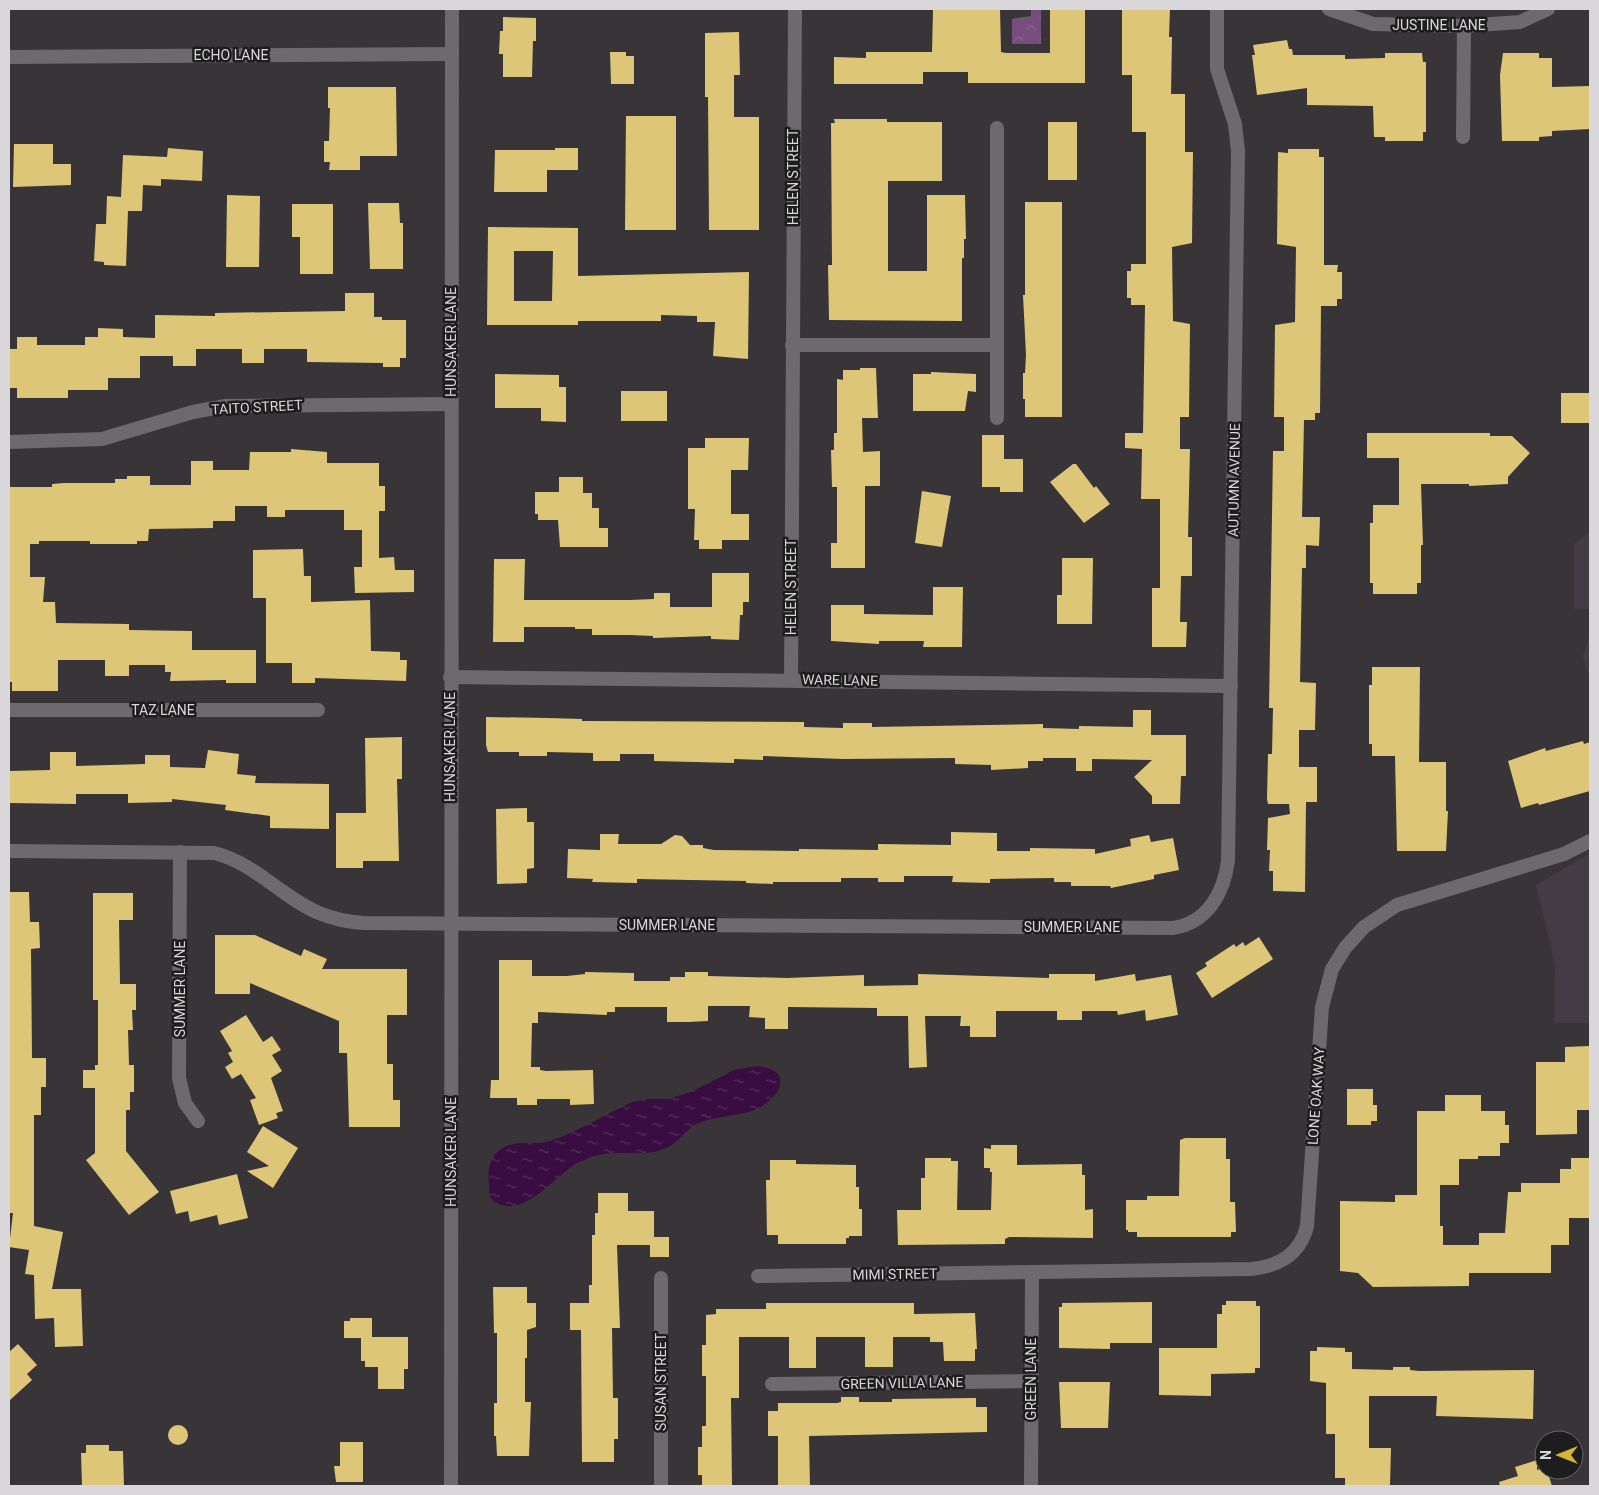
<svg xmlns="http://www.w3.org/2000/svg" width="1599" height="1495" font-family="Roboto,sans-serif">
	<style>
		.built { fill: #433c45 }
		.forest { fill: url(#forest-crowns) }
		.water { fill: url(#water-ripples) }
		.building { fill: #dec678; fill-rule: evenodd }
		.lines { fill: none; stroke-linecap: round; stroke-linejoin: round }
		.minor { stroke: #6d696d; stroke-width: 14 }
		.tertiary { stroke: #6d696d; stroke-width: 14 }
		.labels { text-anchor: middle; dominant-baseline: central; stroke-width: 5; stroke-linejoin: round; paint-order: stroke }
		.street-label { font-size: 14px; fill: #d9d7d9; stroke: #1e1d1e }
	</style>
	<defs>
		<pattern id="forest-crowns" width="20" height="18" patternUnits="userSpaceOnUse" patternTransform="scale(1.25)"><rect width="20" height="18" fill="#764d7c"/><path d="M2 6a3 3 0 1 1 6 0M12 15a3 3 0 1 1 6 0" fill="none" stroke="#89668e"/></pattern>
		<pattern id="water-ripples" width="26" height="14" patternUnits="userSpaceOnUse" patternTransform="scale(1.25)"><rect width="26" height="14" fill="#3a0d42"/><path d="M2 4q2-2 4 0t4 0M15 11q2-2 4 0t4 0" fill="none" stroke="#56305d"/></pattern>
	</defs>
	<rect width="100%" height="100%" fill="#383438"/>
	<!-- built -->
	<g class="built">
		<polygon points="1590,532 1590,609 1574,609 1574,544"/>
		<polygon points="1590,635 1590,682 1583,656"/>
		<polygon points="1590,853 1590,1023 1554,1023 1555,964 1536,885"/>
	</g>
	<!-- forest -->
	<polygon class="forest" points="1031,9 1041,9 1041,44 1012,44 1012,19 1031,16"/>
	<!-- water -->
	<path class="water" d="M 757,1066 C 765,1067 773,1068 778,1074 C 782,1080 780,1087 777,1092 C 758,1120 726,1112 699,1123 C 686,1128 679,1143 666,1148 C 644,1159 615,1148 591,1157 C 587,1159 582,1161 577,1163 C 557,1175 527,1214 501,1205 C 489,1201 489,1196 489,1185 C 488,1174 488,1165 494,1156 C 508,1136 531,1147 550,1141 C 578,1132 605,1114 632,1102 L 646,1099 L 668,1099 L 691,1092 L 734,1070 Z"/>
	<!-- building -->
	<g class="building">
		<polygon points="933,9 1000,9 1001,52 1006,53 1050,53 1050,9 1085,9 1085,83 968,83 968,72 923,72 923,84 834,84 834,57 866,58 866,52 932,52"/>
		<polygon points="1122,9 1170,9 1169,37 1172,37 1171,94 1185,94 1185,152 1193,152 1192,243 1172,247 1173,321 1190,324 1189,417 1180,417 1180,449 1190,449 1188,537 1192,537 1192,576 1181,576 1180,622 1187,622 1186,647 1152,647 1152,588 1160,588 1160,499 1141,499 1142,449 1125,448 1125,433 1143,433 1145,305 1131,305 1131,298 1127,298 1127,271 1131,271 1131,264 1146,264 1146,132 1132,132 1132,75 1122,75"/>
		<polygon points="503,17 536,18 536,41 533,41 532,77 503,77 503,54 499,54 500,31 503,31"/>
		<polygon points="739,32 740,75 734,75 734,117 759,117 759,230 709,230 708,97 705,97 705,33"/>
		<polygon points="1287,40 1289,49 1292,49 1293,55 1345,55 1345,59 1385,58 1385,53 1422,53 1423,62 1426,62 1426,132 1423,132 1423,141 1385,141 1385,137 1374,137 1373,106 1307,105 1307,88 1257,95 1252,55 1255,55 1253,45"/>
		<polygon points="610,52 626,52 626,56 634,56 634,84 611,84"/>
		<polygon points="1503,53 1539,53 1539,58 1552,58 1552,87 1590,86 1590,129 1552,131 1552,136 1539,137 1539,141 1502,141 1500,75"/>
		<polygon points="328,87 396,87 397,156 360,156 360,170 329,170 330,162 324,162 324,141 329,141 330,108 328,108"/>
		<polygon points="626,116 676,116 676,230 625,230"/>
		<polygon points="834,119 887,119 887,122 942,122 942,181 888,181 888,271 927,271 927,195 965,195 966,239 964,239 964,258 962,258 962,321 829,320 828,265 832,265 831,123 835,123"/>
		<rect x="1048" y="122" width="29" height="58"/>
		<polygon points="14,144 53,144 53,164 71,164 71,185 13,187"/>
		<polygon points="168,148 203,151 202,181 161,179 161,186 143,185 142,211 128,211 126,266 104,265 104,262 94,261 96,224 106,224 107,196 121,197 123,155 167,157"/>
		<polygon points="555,148 578,148 578,170 547,170 547,192 494,192 495,150 555,150"/>
		<polygon points="1288,149 1319,149 1319,157 1324,157 1324,265 1338,265 1337,272 1342,272 1342,299 1337,299 1337,306 1321,306 1320,413 1315,413 1315,420 1304,420 1302,517 1320,517 1319,546 1306,545 1306,568 1302,568 1300,682 1316,683 1315,730 1299,730 1299,767 1317,767 1317,802 1306,802 1305,892 1273,891 1273,871 1269,871 1270,850 1267,850 1268,818 1290,814 1289,804 1268,804 1267,799 1268,754 1272,754 1273,708 1269,708 1273,451 1284,451 1284,417 1274,417 1275,325 1295,322 1296,247 1277,244 1278,152 1288,153"/>
		<polygon points="227,195 260,196 259,267 226,267"/>
		<polygon points="1025,202 1062,202 1062,417 1025,417 1025,399 1023,399 1023,373 1025,373 1026,355 1023,295 1025,295"/>
		<polygon points="368,203 399,203 400,223 403,223 403,269 370,269"/>
		<polygon points="292,204 333,204 333,274 300,274 300,237 292,237"/>
		<path d="M 488,227 L 578,228 L 578,276 L 749,272 L 748,359 L 713,356 L 715,322 L 697,322 L 697,316 L 661,315 L 661,321 L 578,321 L 578,325 L 487,325 ZM 514,251 L 553,251 L 552,301 L 514,301 Z"/>
		<polygon points="345,293 374,293 374,317 382,317 382,320 406,320 406,358 400,358 400,367 383,367 383,363 307,362 307,349 264,349 264,363 242,363 242,349 196,349 196,366 173,366 173,356 140,356 140,378 108,378 108,390 68,390 68,398 17,398 17,388 9,388 9,349 17,349 17,337 37,337 37,345 85,345 85,337 98,337 98,328 123,329 123,337 155,338 155,315 215,316 215,313 345,311"/>
		<polygon points="860,368 876,368 878,418 862,418 863,452 880,451 880,486 865,486 865,568 831,568 831,543 837,543 837,487 832,487 831,450 834,450 834,433 837,433 837,379 843,380 843,370 860,370"/>
		<polygon points="931,372 976,374 976,392 968,391 965,411 913,411 913,374 931,374"/>
		<polygon points="495,374 559,375 559,387 566,387 566,422 541,421 541,408 495,408"/>
		<rect x="621" y="391" width="46" height="30"/>
		<rect x="1561" y="393" width="29" height="30"/>
		<polygon points="1367,433 1490,433 1490,436 1512,436 1530,453 1508,477 1508,484 1469,486 1469,484 1421,484 1423,545 1421,545 1421,583 1417,583 1417,594 1373,594 1373,583 1370,583 1370,523 1373,523 1373,505 1399,505 1399,458 1367,458"/>
		<polygon points="982,435 1004,435 1004,459 1023,459 1023,492 1000,492 1000,487 982,487"/>
		<polygon points="705,438 749,438 748,470 731,470 731,514 749,514 749,540 722,540 722,549 699,549 699,540 694,540 695,509 688,509 688,448 705,448"/>
		<polygon points="291,449 327,452 327,463 379,463 379,486 385,486 385,511 379,511 379,558 394,557 395,570 414,570 414,592 355,593 354,567 362,567 362,530 344,530 344,510 285,510 285,517 267,517 267,506 235,506 235,521 213,521 213,528 149,529 148,541 137,541 137,544 90,544 90,541 39,541 39,544 30,544 30,577 45,577 43,602 55,602 56,623 129,624 129,630 192,631 192,650 256,650 256,683 226,683 226,680 170,681 171,672 165,672 165,665 129,665 129,676 105,676 105,660 58,660 58,691 12,691 12,682 9,682 9,487 52,487 52,484 64,483 115,483 115,479 127,479 127,476 150,476 150,485 191,485 191,461 213,461 213,470 249,470 250,452 291,452"/>
		<polygon points="1073,464 1076,464 1094,488 1096,486 1110,504 1084,523 1050,482"/>
		<polygon points="559,477 583,477 583,493 592,493 592,508 599,508 599,528 608,528 608,547 560,547 558,520 538,520 538,514 535,514 535,492 559,492"/>
		<polygon points="922,491 951,496 942,547 915,543"/>
		<polygon points="303,549 304,576 311,576 311,602 370,600 371,651 400,652 400,660 407,660 406,681 315,678 315,683 292,683 292,663 266,663 266,598 253,598 253,550"/>
		<polygon points="1062,558 1093,558 1092,624 1057,624 1057,595 1062,595"/>
		<polygon points="494,559 525,559 524,600 630,600 654,599 654,593 670,593 670,607 712,607 712,573 749,573 749,602 743,602 743,615 740,615 739,640 711,639 711,636 653,638 653,636 630,635 592,635 592,629 575,629 575,627 524,627 524,642 493,642"/>
		<polygon points="933,587 963,587 962,647 923,647 924,641 879,641 879,644 831,641 831,605 864,605 864,614 933,615"/>
		<polygon points="1372,667 1420,667 1419,762 1446,762 1446,811 1448,811 1446,851 1397,851 1395,756 1372,756 1372,744 1369,744 1369,685 1372,685"/>
		<polygon points="1133,710 1151,710 1151,735 1186,735 1186,776 1181,776 1180,804 1152,804 1152,796 1134,777 1152,760 1092,759 1092,771 1076,771 1076,758 1043,758 1043,761 1028,761 1028,768 991,770 991,765 955,764 955,758 843,759 763,756 763,760 734,759 734,763 654,761 654,754 620,754 620,761 593,761 593,753 547,752 547,756 519,756 519,752 488,752 486,745 486,717 548,718 582,719 582,721 804,722 804,727 843,728 843,723 872,723 872,727 1043,724 1043,728 1079,729 1079,726 1133,727"/>
		<polygon points="402,737 402,779 397,779 399,861 363,861 363,868 336,868 336,813 366,813 365,738"/>
		<polygon points="1583,741 1584,744 1590,742 1590,791 1539,805 1538,803 1521,808 1508,761 1545,748 1546,751"/>
		<polygon points="208,750 239,754 237,774 256,776 255,783 329,784 329,829 270,828 270,816 225,810 226,805 172,799 172,802 128,803 128,794 76,794 76,804 9,803 9,771 50,770 50,752 76,752 76,766 145,764 145,755 170,755 170,767 205,768"/>
		<polygon points="527,808 527,822 534,822 534,868 527,869 527,883 497,884 496,809"/>
		<polygon points="951,832 997,833 997,851 1030,851 1030,848 1095,849 1095,854 1131,846 1130,839 1149,835 1151,842 1173,838 1179,870 1154,875 1154,879 1111,888 1110,886 1071,886 1071,882 1054,882 1054,878 990,879 990,883 952,882 953,876 904,876 904,882 878,882 878,878 841,878 841,882 773,882 773,884 746,883 746,881 637,879 637,883 592,882 593,879 567,878 568,849 600,850 600,834 619,834 618,844 661,844 675,835 682,836 690,845 703,845 703,848 714,850 799,851 799,849 878,850 878,844 951,845"/>
		<polygon points="9,892 29,892 30,922 39,922 40,948 31,949 32,1058 46,1058 46,1087 41,1087 41,1115 34,1115 34,1226 63,1232 52,1289 81,1289 83,1346 55,1347 54,1318 35,1319 34,1275 25,1274 29,1250 9,1247 13,1213 9,1213"/>
		<polygon points="93,893 133,893 133,920 119,920 120,984 136,984 136,1010 132,1010 133,1030 128,1030 129,1065 134,1065 134,1092 130,1092 130,1110 126,1110 126,1151 159,1192 129,1215 86,1160 95,1153 95,1088 83,1088 83,1070 95,1070 95,1065 98,1065 98,1000 93,1000"/>
		<polygon points="215,935 255,935 301,956 304,949 327,959 322,969 407,969 407,1015 387,1015 387,1064 393,1064 393,1100 400,1100 400,1127 349,1127 347,1053 339,1053 339,1021 250,983 250,994 215,994"/>
		<polygon points="1259,937 1273,959 1212,998 1196,973 1207,966 1205,963 1234,944 1236,947 1243,942 1245,946"/>
		<polygon points="499,960 532,960 532,976 567,976 585,974 585,972 634,973 634,981 670,981 670,977 685,977 685,972 708,972 708,976 787,978 864,975 864,986 918,985 918,974 1049,978 1049,974 1095,974 1095,981 1135,974 1136,981 1171,975 1178,1015 1146,1021 1145,1010 1118,1015 1117,1011 1082,1011 1082,1020 1057,1020 1057,1011 996,1011 996,1037 970,1037 970,1026 960,1026 961,1016 925,1016 927,1067 909,1068 908,1016 877,1016 877,1008 788,1007 788,1029 765,1029 765,1018 749,1017 750,1006 708,1006 708,1021 688,1022 667,1022 667,1007 615,1007 615,1012 607,1012 607,1015 538,1012 538,1023 532,1023 531,1067 540,1067 540,1070 546,1071 593,1070 594,1104 570,1105 570,1099 537,1099 537,1105 517,1105 517,1098 490,1098 491,1080 499,1080"/>
		<polygon points="246,1015 263,1042 272,1036 281,1050 272,1055 282,1071 271,1078 283,1111 276,1113 278,1118 259,1125 250,1100 256,1098 241,1074 232,1079 225,1067 233,1062 228,1053 232,1051 220,1031"/>
		<polygon points="1590,1046 1590,1110 1577,1110 1577,1134 1536,1135 1536,1062 1565,1062 1565,1047"/>
		<polygon points="1347,1089 1373,1089 1373,1105 1377,1105 1377,1121 1371,1121 1371,1125 1347,1125"/>
		<polygon points="1445,1095 1481,1095 1481,1111 1505,1111 1505,1125 1509,1125 1509,1143 1500,1143 1500,1156 1478,1156 1478,1159 1459,1159 1459,1185 1440,1185 1440,1226 1443,1226 1443,1245 1479,1245 1479,1233 1505,1233 1508,1192 1521,1192 1521,1183 1560,1183 1560,1169 1571,1169 1571,1158 1590,1158 1590,1218 1569,1218 1569,1245 1551,1245 1551,1273 1469,1273 1469,1286 1373,1287 1358,1273 1340,1271 1340,1201 1395,1202 1395,1195 1417,1195 1417,1111 1445,1111"/>
		<polygon points="263,1126 298,1148 273,1188 247,1171 269,1166 247,1152"/>
		<polygon points="1185,1138 1226,1138 1226,1159 1230,1159 1230,1202 1235,1202 1236,1232 1231,1232 1231,1237 1137,1237 1137,1232 1128,1232 1128,1230 1126,1230 1126,1200 1147,1200 1147,1196 1179,1196 1180,1140"/>
		<polygon points="991,1145 1017,1145 1017,1165 1082,1164 1082,1175 1085,1175 1085,1210 1093,1209 1093,1238 1009,1237 1005,1239 1005,1244 898,1245 897,1210 921,1210 921,1178 925,1178 925,1158 951,1158 951,1161 958,1161 957,1210 991,1210 992,1172 990,1172 990,1168 984,1168 984,1148 991,1149"/>
		<polygon points="770,1160 796,1160 796,1164 856,1165 856,1187 859,1187 859,1209 862,1209 862,1236 849,1236 849,1238 846,1238 846,1244 778,1244 778,1235 767,1235 766,1180 770,1180"/>
		<polygon points="237,1174 248,1218 219,1225 217,1215 190,1222 188,1211 176,1214 170,1191"/>
		<polygon points="598,1193 628,1193 628,1211 654,1211 654,1237 669,1237 669,1257 650,1257 650,1245 617,1245 620,1328 612,1328 613,1398 618,1398 618,1439 614,1439 614,1462 582,1462 581,1330 570,1330 570,1303 589,1303 589,1285 592,1285 592,1235 595,1235 595,1213 598,1213"/>
		<polygon points="493,1287 527,1287 527,1303 536,1303 536,1327 527,1330 527,1358 525,1358 525,1402 531,1402 529,1456 497,1456 496,1436 494,1436 494,1403 497,1403 497,1333 494,1333"/>
		<polygon points="1226,1301 1256,1301 1256,1306 1260,1306 1260,1368 1255,1368 1255,1373 1211,1374 1211,1396 1159,1395 1159,1348 1217,1348 1217,1314 1222,1314 1222,1305 1226,1305"/>
		<polygon points="1152,1302 1152,1343 1110,1343 1110,1349 1059,1348 1059,1307 1062,1307 1062,1303"/>
		<polygon points="766,1303 914,1303 914,1314 975,1313 977,1349 975,1349 975,1361 944,1361 943,1342 930,1342 930,1337 893,1337 893,1367 865,1367 865,1337 816,1337 816,1368 789,1368 789,1337 739,1337 739,1398 731,1398 732,1486 702,1486 702,1475 698,1475 698,1447 702,1447 702,1426 706,1426 706,1376 702,1376 702,1345 706,1345 706,1315 716,1314 716,1309 766,1309"/>
		<polygon points="350,1318 372,1318 372,1337 408,1337 408,1369 404,1369 404,1389 378,1389 378,1367 365,1367 365,1361 361,1361 361,1338 344,1338 344,1321 350,1321"/>
		<polygon points="18,1344 37,1365 27,1374 32,1380 9,1401 9,1352"/>
		<polygon points="1317,1347 1345,1348 1345,1352 1352,1352 1352,1369 1393,1370 1393,1367 1410,1367 1410,1370 1419,1371 1534,1370 1533,1419 1436,1416 1437,1396 1369,1396 1369,1448 1391,1448 1390,1486 1345,1486 1345,1478 1335,1478 1335,1434 1326,1434 1326,1383 1310,1381 1310,1351 1317,1351"/>
		<polygon points="1059,1382 1110,1382 1108,1428 1061,1428"/>
		<polygon points="841,1397 859,1397 859,1402 892,1402 892,1399 976,1398 976,1407 987,1407 987,1432 809,1436 810,1486 778,1486 778,1436 768,1436 768,1411 778,1411 778,1403 837,1403 841,1402"/>
		<circle cx="178" cy="1435" r="10"/>
		<polygon points="340,1442 363,1442 363,1482 336,1482 334,1466 340,1466"/>
		<polygon points="86,1445 109,1445 109,1451 123,1451 124,1486 82,1486 81,1453 86,1453"/>
		<polygon points="1537,1460 1537,1470 1544,1468 1547,1470 1552,1486 1500,1486 1499,1482 1518,1476 1515,1467"/>
	</g>
	<g class="lines">
		<!-- minor -->
		<g class="minor">
			<polyline points="1329,9 1373,24 1464,26 1520,22 1548,9"/>
			<polyline points="9,57 452,54"/>
			<polyline points="1463,137 1464,26"/>
			<polyline points="792,345 996,345"/>
			<polyline points="997,418 997,128"/>
			<polyline points="9,442 102,439 193,412 226,406 451,404"/>
			<polyline points="450,677 1231,686"/>
			<polyline points="791,680 795,9"/>
			<polyline points="9,710 318,710"/>
			<path d="M 9,851 L 214,853 C 255,863 281,897 319,913 C 333,919 349,922 364,923 L 1173,928 C 1207,923 1224,893 1228,861 L 1238,151 L 1235,124 L 1217,69 L 1217,9"/>
			<polyline points="180,852 179,1078 185,1103 198,1121"/>
			<path d="M 758,1276 L 1251,1269 C 1279,1266 1300,1255 1307,1226 L 1322,1007 L 1332,969 L 1345,948 L 1364,927 L 1397,905 L 1564,854 L 1590,841"/>
			<polyline points="772,1384 1031,1381"/>
			<polyline points="661,1486 661,1278"/>
			<polyline points="1031,1486 1032,1272"/>
		</g>
		<!-- tertiary -->
		<polyline class="tertiary" points="451,1486 452,9"/>
	</g>
	<g class="labels">
		<!-- street labels -->
		<g class="street-label">
			<text x="1439" y="25">JUSTINE LANE</text>
			<text x="231" y="55">ECHO LANE</text>
			<text transform="translate(793 177) rotate(-90)">HELEN STREET</text>
			<text transform="translate(451 342) rotate(-90)">HUNSAKER LANE</text>
			<text transform="translate(257 407) rotate(-3)">TAITO STREET</text>
			<text transform="translate(1234 480) rotate(-89)">AUTUMN AVENUE</text>
			<text transform="translate(791 587) rotate(-90)">HELEN STREET</text>
			<text transform="translate(840 680) rotate(1)">WARE LANE</text>
			<text x="163" y="710">TAZ LANE</text>
			<text transform="translate(450 747) rotate(-90)">HUNSAKER LANE</text>
			<text x="667" y="925">SUMMER LANE</text>
			<text x="1072" y="927">SUMMER LANE</text>
			<text transform="translate(180 989) rotate(-90)">SUMMER LANE</text>
			<text transform="translate(1316 1096) rotate(-86)">LONE OAK WAY</text>
			<text transform="translate(451 1152) rotate(-90)">HUNSAKER LANE</text>
			<text transform="translate(895 1274) rotate(-1)">MIMI STREET</text>
			<text transform="translate(1031 1379) rotate(-90)">GREEN LANE</text>
			<text transform="translate(661 1382) rotate(-90)">SUSAN STREET</text>
			<text transform="translate(902 1383) rotate(-1)">GREEN VILLA LANE</text>
		</g>
	</g>
	<!-- border -->
	<rect width="1599" height="1495" fill="none" stroke="#d9d7d9" stroke-width="20"/>
	<!-- north arrow -->
	<g transform="translate(1559 1455) rotate(270)"><circle r="24" fill="#1e1d1e" stroke="#696769"/>
	<path d="M0-4L9 19L0 12L-9 19Z" fill="#d7b434"/>
	<text y="-8" font-size="14" font-weight="bold" text-anchor="middle" fill="#d9d7d9">N</text>
	</g>
</svg>
